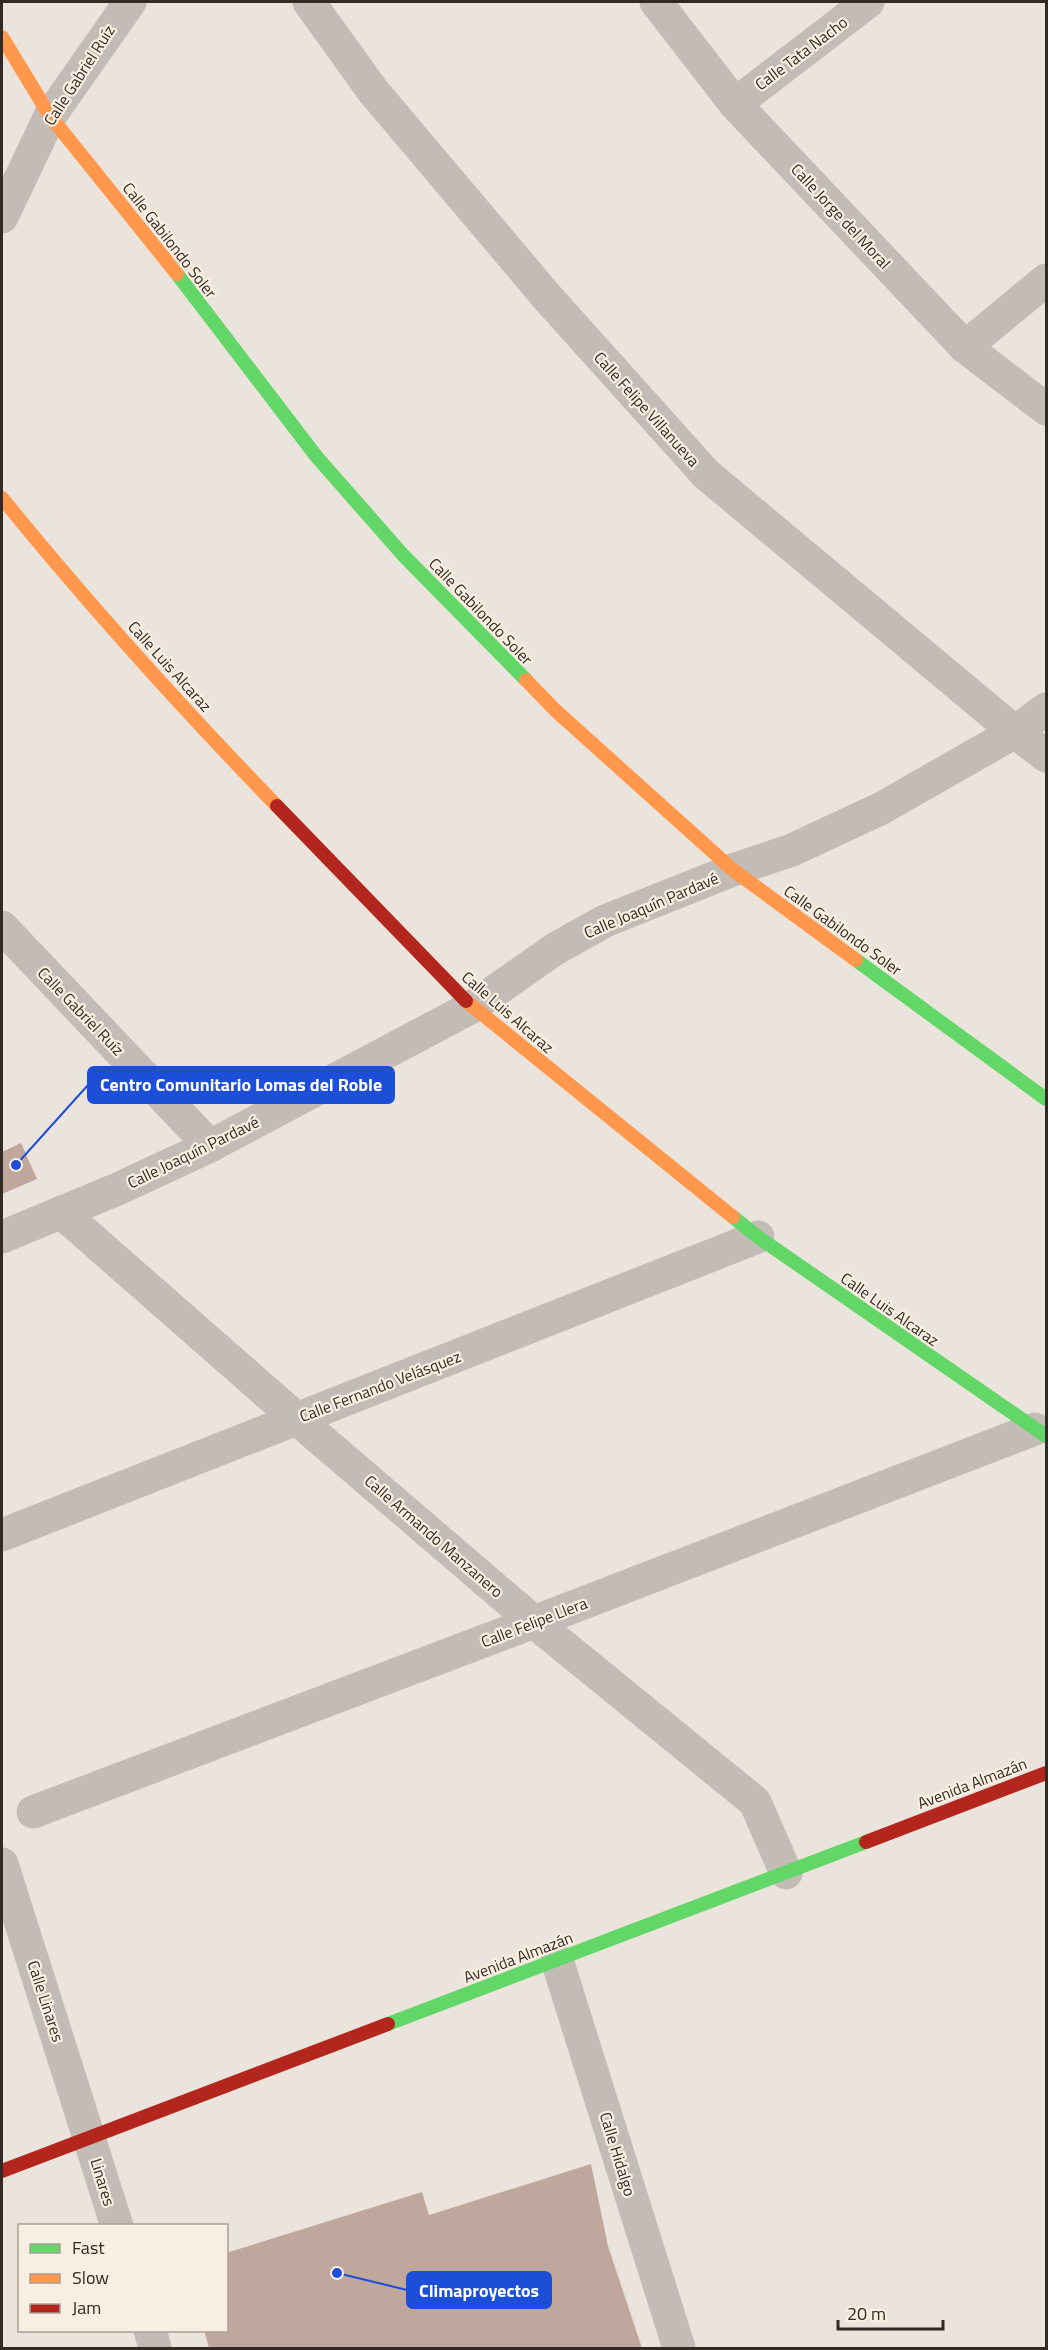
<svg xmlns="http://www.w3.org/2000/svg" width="1048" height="2350" font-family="'Titillium Web',sans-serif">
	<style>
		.building { fill: #bfa79d }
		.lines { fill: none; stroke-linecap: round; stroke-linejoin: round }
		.street { stroke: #c3bcb6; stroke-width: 33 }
		.fast { stroke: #63d668; stroke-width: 14 }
		.slow { stroke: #ff974d; stroke-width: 14 }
		.jam { stroke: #b3261e; stroke-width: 14 }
		.labels { text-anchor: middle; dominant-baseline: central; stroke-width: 4.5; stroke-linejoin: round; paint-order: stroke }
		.street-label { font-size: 16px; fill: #332925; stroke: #f9eee2 }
		.leader { fill: none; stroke: #1d4ed8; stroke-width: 2 }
		.callout-dot { fill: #1d4ed8; stroke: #f9eee2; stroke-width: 2 }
		.callout { fill: #1d4ed8; stroke: #1d4ed8; stroke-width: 2 }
		.callout-label { font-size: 18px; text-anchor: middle; font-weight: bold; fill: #fff }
	</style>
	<rect width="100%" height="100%" fill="#ebe4dc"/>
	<!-- building -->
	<g class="building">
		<polygon points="21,1143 37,1179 2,1194 2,1152"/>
		<polygon points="591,2164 608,2246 642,2348 209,2348 204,2330 226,2330 226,2253 422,2192 429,2215"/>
	</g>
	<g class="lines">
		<!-- street -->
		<g class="street">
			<polyline points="309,2 373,91 547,297 706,474 1015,732 1046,756"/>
			<polyline points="656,2 735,104 965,347 1046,409"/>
			<polyline points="735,104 868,2"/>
			<polyline points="2,217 50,116 130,2"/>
			<polyline points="965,347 1046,280"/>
			<polyline points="2,927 210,1146"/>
			<polyline points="61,1212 297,1419 534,1622 755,1802 786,1873"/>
			<polyline points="2,1237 120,1188 210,1146 472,1007 555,949 605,921 733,870 792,850 882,808 1015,732 1046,709"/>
			<polyline points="2,1535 758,1237"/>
			<polyline points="33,1812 534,1622 1035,1429"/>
			<polyline points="2,1864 117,2226"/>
			<polyline points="557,1960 679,2348"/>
			<polyline points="150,2330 155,2348"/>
		</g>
		<!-- fast -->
		<g class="fast">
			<polyline points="177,274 316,456 403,555 526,680"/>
			<polyline points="856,960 1046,1099"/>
			<polyline points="733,1217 758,1237 1046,1436"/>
			<polyline points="388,2024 866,1842"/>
		</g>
		<!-- slow -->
		<g class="slow">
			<polyline points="2,37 50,116 177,274"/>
			<path d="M 2,498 C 89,605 181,707 277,806"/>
			<polyline points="526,680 555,710 733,870 856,960"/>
			<polyline points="466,1001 733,1217"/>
		</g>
		<!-- jam -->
		<g class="jam">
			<polyline points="277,806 466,1001"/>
			<polyline points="866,1842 1046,1773"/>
			<polyline points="2,2171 388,2024"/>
		</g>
	</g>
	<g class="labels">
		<!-- street labels -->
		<g class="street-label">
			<text transform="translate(801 53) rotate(-37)">Calle Tata Nacho</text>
			<text transform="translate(79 75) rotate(-57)">Calle Gabriel Ruíz</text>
			<text transform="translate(841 216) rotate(47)">Calle Jorge del Moral</text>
			<text transform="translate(170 240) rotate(52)">Calle Gabilondo Soler</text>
			<text transform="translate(647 409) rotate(48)">Calle Felipe Villanueva</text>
			<text transform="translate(481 611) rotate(46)">Calle Gabilondo Soler</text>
			<text transform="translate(170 666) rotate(48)">Calle Luis Alcaraz</text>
			<text transform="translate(651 905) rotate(-23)">Calle Joaquín Pardavé</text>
			<text transform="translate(843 930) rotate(36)">Calle Gabilondo Soler</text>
			<text transform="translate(81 1011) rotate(46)">Calle Gabriel Ruíz</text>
			<text transform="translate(508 1012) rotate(41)">Calle Luis Alcaraz</text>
			<text transform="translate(193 1152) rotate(-26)">Calle Joaquín Pardavé</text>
			<text transform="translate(890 1309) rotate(35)">Calle Luis Alcaraz</text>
			<text transform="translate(380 1386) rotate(-21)">Calle Fernando Velásquez</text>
			<text transform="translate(434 1536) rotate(41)">Calle Armando Manzanero</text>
			<text transform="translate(534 1622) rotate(-21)">Calle Felipe Llera</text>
			<text transform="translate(972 1783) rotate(-21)">Avenida Almazán</text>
			<text transform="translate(518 1957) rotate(-21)">Avenida Almazán</text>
			<text transform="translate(46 2001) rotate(72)">Calle Linares</text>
			<text transform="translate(618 2154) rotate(73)">Calle Hidalgo</text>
			<text transform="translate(103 2182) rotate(73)">Linares</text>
		</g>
	</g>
	<!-- callouts -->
	<path class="leader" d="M16 1165L88 1085M337 2273L407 2290"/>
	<g class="callout-dot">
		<circle cx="16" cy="1165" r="6"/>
		<circle cx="337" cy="2273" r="6"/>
	</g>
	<g class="callout">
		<rect x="88" y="1067" width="306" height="36" rx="6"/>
		<rect x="407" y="2272" width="144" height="36" rx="6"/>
	</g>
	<g class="callout-label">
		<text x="241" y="1091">Centro Comunitario Lomas del Roble</text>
		<text x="479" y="2297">Climaproyectos</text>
	</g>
	<!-- border -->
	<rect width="1048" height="2350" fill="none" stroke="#332925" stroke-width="6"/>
	<!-- legend -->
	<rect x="18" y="2224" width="210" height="108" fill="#f9eee2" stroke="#aa9f96" stroke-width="1.5"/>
	<rect x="30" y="2244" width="30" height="9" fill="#63d668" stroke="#aa9f96" stroke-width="1.5"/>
	<text x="72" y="2254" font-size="18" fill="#332925">Fast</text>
	<rect x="30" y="2274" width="30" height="9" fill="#ff974d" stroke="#aa9f96" stroke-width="1.5"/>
	<text x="72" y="2284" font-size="18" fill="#332925">Slow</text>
	<rect x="30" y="2304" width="30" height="9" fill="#b3261e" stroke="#aa9f96" stroke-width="1.5"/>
	<text x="72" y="2314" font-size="18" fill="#332925">Jam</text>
	<!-- scale -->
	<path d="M838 2320v9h105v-9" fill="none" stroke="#332925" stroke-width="3"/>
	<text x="847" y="2320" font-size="18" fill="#332925" stroke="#f9eee2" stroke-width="4.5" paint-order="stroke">20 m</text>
</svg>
